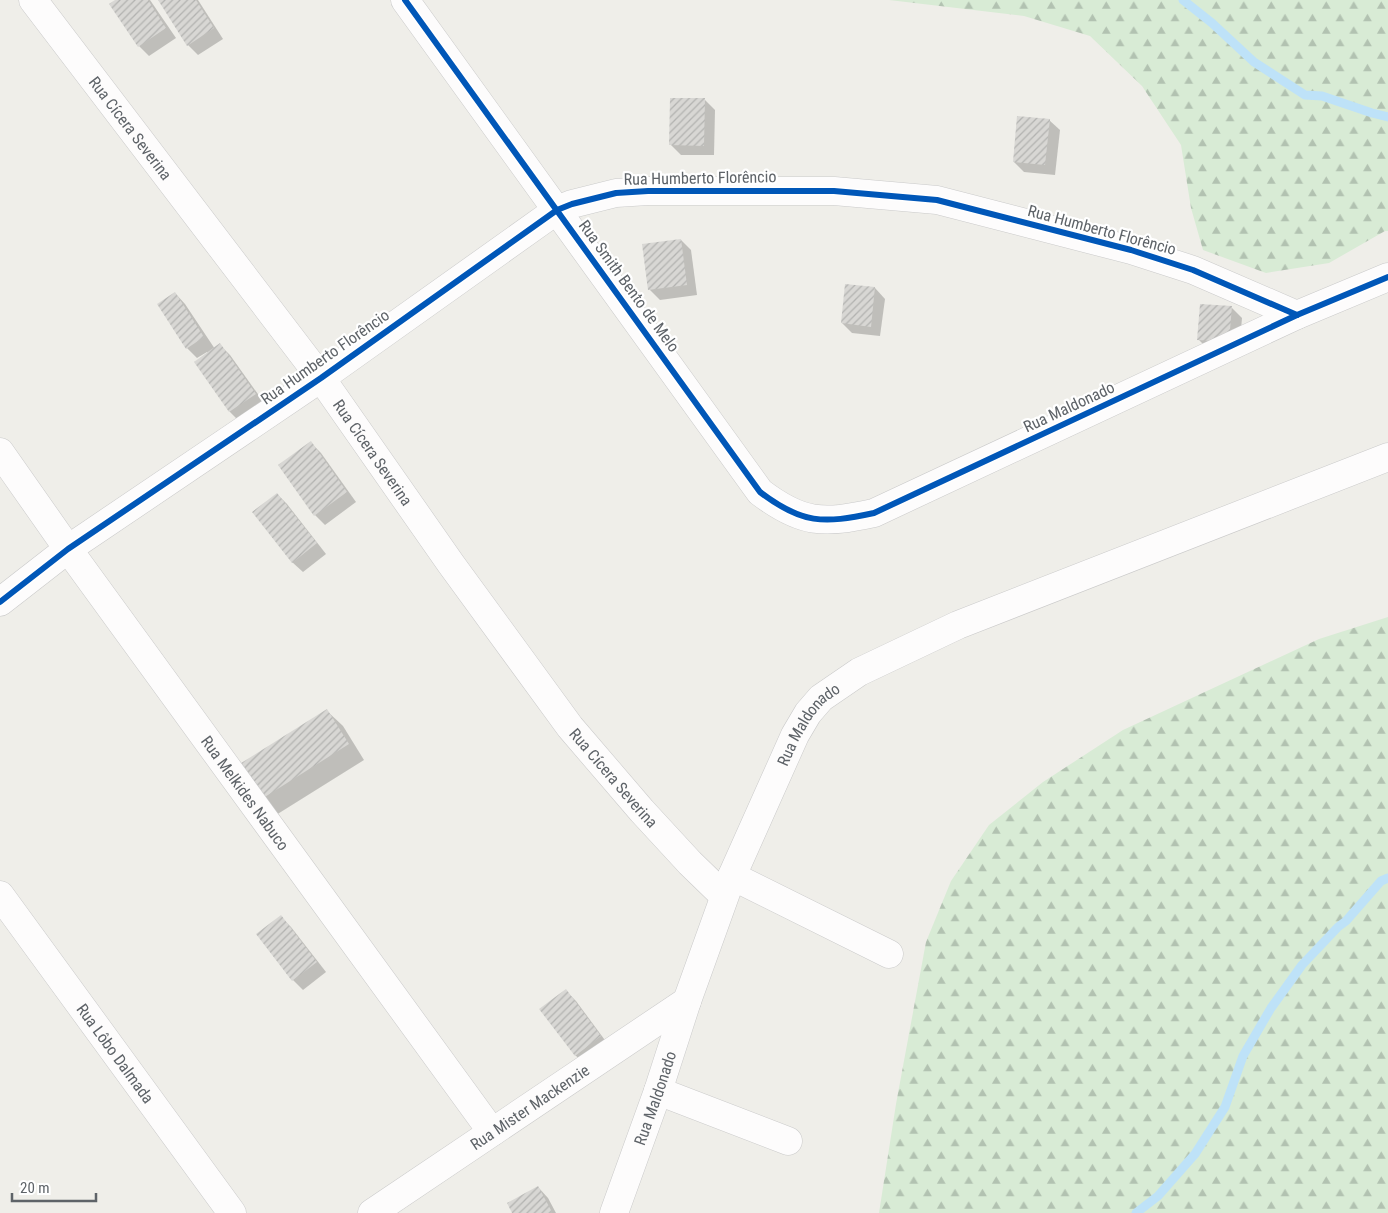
<svg xmlns="http://www.w3.org/2000/svg" width="1388" height="1213" font-family="'Roboto Condensed',sans-serif">
	<style>
		.forest { fill: url(#forest-firs) }
		.shadow { fill: #0003 }
		.lines { fill: none; stroke-linecap: round; stroke-linejoin: round }
		.stream { stroke: #bee2f8; stroke-width: 9 }
		.building { fill: url(#building-hatch) }
		.minor-casing { stroke: #cacaca; stroke-width: 29 }
		.minor { stroke: #fdfcfc; stroke-width: 28 }
		.cycleway-casing { stroke: #fff; stroke-width: 9 }
		.cycleway { stroke: #0057b8; stroke-width: 6 }
		.labels { text-anchor: middle; dominant-baseline: central; stroke-width: 4.5; stroke-linejoin: round; paint-order: stroke }
		.street-label { font-size: 16px; fill: #5e6368; stroke: #fff }
	</style>
	<defs>
		<pattern id="forest-firs" width="22" height="20" patternUnits="userSpaceOnUse" patternTransform="scale(1.25)"><rect width="22" height="20" fill="#d8ebd5"/><path d="M5 1l3.5 6h-7zM16 11l3.5 6h-7z" fill="#b2c2b1"/></pattern>
		<pattern id="building-hatch" width="6" height="6" patternUnits="userSpaceOnUse" patternTransform="scale(1.25)"><rect width="6" height="6" fill="#d8d7d4"/><path d="M-1 1l2-2M0 6l6-6M5 7l2-2" fill="none" stroke="#b2b2b0"/></pattern>
	</defs>
	<rect width="100%" height="100%" fill="#efeee9"/>
	<!-- forest -->
	<g class="forest">
		<polygon points="889,0 1388,0 1388,231 1385,231 1329,263 1266,273 1203,250 1191,208 1181,145 1142,86 1090,36 1024,16"/>
		<polygon points="1388,617 1388,1213 879,1213 896,1104 926,942 951,881 989,825 1043,782 1123,730 1319,639"/>
	</g>
	<!-- shadow -->
	<g class="shadow">
		<polygon points="117,0 150,0 176,38 149,56 139,46"/>
		<polygon points="159,0 198,0 223,39 198,55 188,45"/>
		<polygon points="705,100 715,110 714,155 681,155 670,144"/>
		<polygon points="1049,120 1060,130 1055,175 1024,172 1014,162"/>
		<polygon points="681,240 691,250 697,295 660,300 649,289"/>
		<polygon points="875,288 885,299 880,336 852,333 842,323"/>
		<polygon points="175,293 185,304 215,349 220,345 230,355 265,404 240,422 230,412 196,362 208,354 207,352 197,358 187,348"/>
		<polygon points="1231,307 1242,318 1239,352 1209,350 1198,339"/>
		<polygon points="311,443 321,453 356,502 325,525 315,515"/>
		<polygon points="277,494 287,504 326,554 303,572 292,562"/>
		<polygon points="327,711 343,726 364,760 276,815 261,799"/>
		<polygon points="281,917 291,927 326,972 303,990 293,980"/>
		<polygon points="566,991 576,1001 610,1047 586,1065 575,1055"/>
		<polygon points="538,1187 548,1198 556,1213 513,1213"/>
	</g>
	<g class="lines">
		<!-- stream -->
		<g class="stream">
			<polyline points="1183,0 1212,23 1254,62 1305,95 1322,96 1372,113 1388,117"/>
			<polyline points="1136,1213 1158,1196 1195,1154 1225,1107 1243,1056 1271,1008 1302,965 1338,927 1346,921 1381,881 1388,878"/>
		</g>
	</g>
	<!-- building -->
	<g class="building">
		<polygon points="115,0 148,0 166,28 138,47 109,4"/>
		<polygon points="158,0 196,0 214,28 187,46"/>
		<polygon points="670,98 705,98 704,146 669,145"/>
		<polygon points="1017,116 1050,119 1045,165 1013,162"/>
		<polygon points="681,239 687,285 648,290 642,244"/>
		<polygon points="845,284 875,287 871,327 841,323"/>
		<polygon points="175,292 204,337 186,349 157,304"/>
		<polygon points="1200,304 1232,306 1229,342 1197,340"/>
		<polygon points="220,343 256,394 229,412 194,362"/>
		<polygon points="311,441 347,492 314,516 278,465"/>
		<polygon points="277,493 317,543 292,563 252,512"/>
		<polygon points="327,709 349,744 260,800 238,765"/>
		<polygon points="281,915 317,962 292,981 256,934"/>
		<polygon points="566,989 601,1036 575,1056 539,1009"/>
		<polygon points="538,1186 552,1212 549,1213 512,1213 507,1203"/>
	</g>
	<g class="lines">
		<defs>
			<g id="minor">
				<path id="s1" d="M 33,0 L 321,378 L 451,564 L 570,727 L 642,811 L 690,863 L 724,896"/>
				<path d="M 405,0 L 760,492 C 802,524 823,524 874,513 L 1297,315 L 1388,277"/>
				<path id="s2" d="M 0,452 L 68,549 L 492,1132"/>
				<polyline points="0,602 68,549 321,378 557,210 572,204 616,193 648,191 834,191 937,200 1131,250 1193,270 1297,315"/>
				<polyline points="732,876 889,954"/>
				<path id="s3" d="M 0,895 L 232,1213"/>
				<polyline points="658,1091 788,1141"/>
				<path id="s4" d="M 372,1213 L 687,1001"/>
				<path id="s5" d="M 614,1213 L 658,1091 L 687,1001 L 732,876 L 795,735 L 808,713 L 821,698 L 859,672 L 958,625 L 1388,457"/>
			</g>
		</defs>
		<!-- minor casing -->
		<use href="#minor" class="minor-casing"/>
		<!-- minor -->
		<use href="#minor" class="minor"/>
		<defs>
			<g id="cycleway">
				<path d="M 405,0 L 760,492 C 802,524 823,524 874,513 L 1297,315 L 1388,277"/>
				<polyline points="0,602 68,549 321,378 557,210 572,204 616,193 648,191 834,191 937,200 1131,250 1193,270 1297,315"/>
			</g>
		</defs>
		<!-- cycleway casing -->
		<use href="#cycleway" class="cycleway-casing"/>
		<!-- cycleway -->
		<use href="#cycleway" class="cycleway"/>
	</g>
	<g class="labels">
		<!-- street labels -->
		<g class="street-label">
			<text stroke="none"><textPath href="#s1" startOffset="161">Rua Cícera Severina</textPath></text>
			<text transform="translate(700 178) rotate(-1)">Rua Humberto Florêncio</text>
			<text transform="translate(1102 230) rotate(15)">Rua Humberto Florêncio</text>
			<text transform="translate(629 286) rotate(54)">Rua Smith Bento de Melo</text>
			<text transform="translate(325 357) rotate(-35)">Rua Humberto Florêncio</text>
			<text transform="translate(1069 407) rotate(-25)">Rua Maldonado</text>
			<text stroke="none"><textPath href="#s1" startOffset="566">Rua Cícera Severina</textPath></text>
			<text stroke="none"><textPath href="#s5" startOffset="528">Rua Maldonado</textPath></text>
			<text stroke="none"><textPath href="#s1" startOffset="971">Rua Cícera Severina</textPath></text>
			<text stroke="none"><textPath href="#s2" startOffset="420">Rua Melkides Nabuco</textPath></text>
			<text stroke="none"><textPath href="#s3" startOffset="196">Rua Lôbo Dalmada</textPath></text>
			<text stroke="none"><textPath href="#s5" startOffset="122">Rua Maldonado</textPath></text>
			<text stroke="none"><textPath href="#s4" startOffset="190">Rua Mister Mackenzie</textPath></text>
		</g>
	</g>
	<!-- scale -->
	<path d="M12 1193v8h84v-8" fill="none" stroke="#5e6368" stroke-width="2.5"/>
	<text x="20" y="1193" font-size="15" fill="#5e6368" stroke="#ffffff" stroke-width="4" paint-order="stroke">20 m</text>
</svg>
